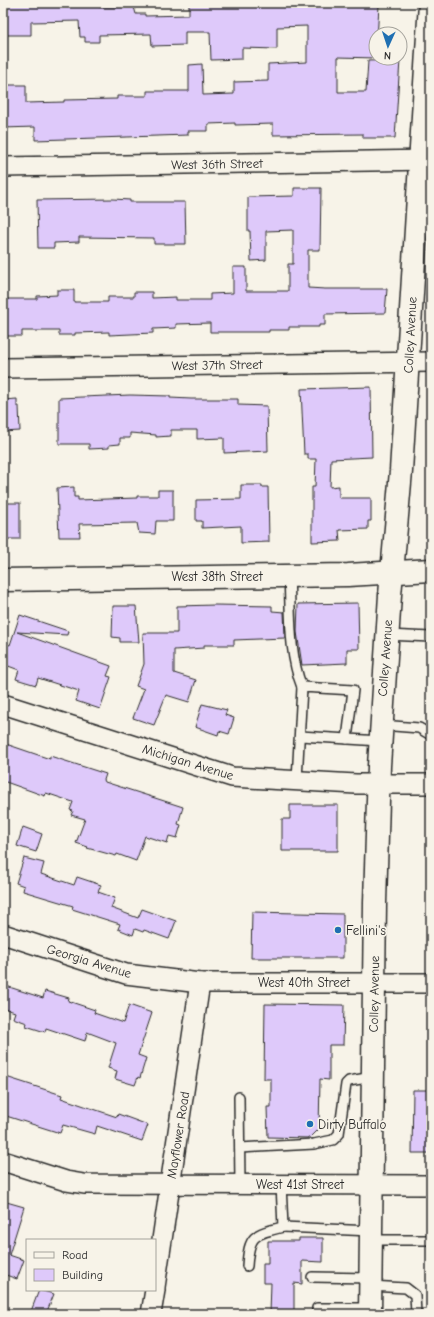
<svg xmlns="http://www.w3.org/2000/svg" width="434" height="1317" font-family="'Comic Neue',sans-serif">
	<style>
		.building { fill: #dec9fa; stroke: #2b2b2b }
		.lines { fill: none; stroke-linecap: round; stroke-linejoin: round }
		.service-casing { stroke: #2b2b2b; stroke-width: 12 }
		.minor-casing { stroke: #2b2b2b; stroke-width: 22 }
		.secondary-casing { stroke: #2b2b2b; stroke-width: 25 }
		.service { stroke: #f7f3e8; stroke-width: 9 }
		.minor { stroke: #f7f3e8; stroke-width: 19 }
		.secondary { stroke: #f7f3e8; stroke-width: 22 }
		.poi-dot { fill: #1f6fb2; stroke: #f7f3e8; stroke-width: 1.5 }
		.labels { text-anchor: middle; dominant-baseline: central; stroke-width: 3.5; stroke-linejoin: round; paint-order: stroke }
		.street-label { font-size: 13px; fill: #2b2b2b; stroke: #f7f3e8 }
		.poi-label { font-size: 13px; fill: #2b2b2b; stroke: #f7f3e8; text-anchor: start }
	</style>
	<rect width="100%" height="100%" fill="#f7f3e8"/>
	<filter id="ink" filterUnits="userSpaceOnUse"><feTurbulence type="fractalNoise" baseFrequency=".025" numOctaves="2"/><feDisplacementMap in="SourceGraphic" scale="8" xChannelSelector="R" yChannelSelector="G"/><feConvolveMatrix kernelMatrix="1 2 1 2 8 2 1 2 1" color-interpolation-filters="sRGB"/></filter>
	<g filter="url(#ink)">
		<!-- building -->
		<g class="building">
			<polygon points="3,3 92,3 99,4 99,7 134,7 136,14 145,14 145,16 189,15 189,4 192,3 379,5 376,58 338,57 338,92 366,92 368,61 400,60 395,138 363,138 363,134 273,135 273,124 235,125 235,123 208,124 208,131 188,131 188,135 35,140 35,127 3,128 3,85 26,85 26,103 64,102 64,100 117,99 117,96 147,96 147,91 189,91 189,65 202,64 203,95 234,94 234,82 268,81 268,64 307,62 307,26 277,27 277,49 242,48 242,59 211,60 210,32 185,32 185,45 152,46 151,34 99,35 99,42 85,42 85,37 80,37 79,21 31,22 31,35 3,35"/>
			<polygon points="294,188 321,188 320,250 308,250 308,288 325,289 387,289 385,313 325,314 325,325 319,325 319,327 289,327 289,330 269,330 269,332 210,332 210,323 176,324 176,328 153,329 153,333 109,335 109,332 75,333 75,335 59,335 59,331 22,331 22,336 4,336 4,299 37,299 37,296 57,295 57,290 74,290 74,302 108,302 108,297 134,297 134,292 152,292 152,298 176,297 176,300 210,300 210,294 233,293 233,267 246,267 246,291 288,291 288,264 293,264 293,230 266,231 266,260 251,261 250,231 248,231 248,197 294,196"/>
			<polygon points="113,199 130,200 130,202 185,202 186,244 154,244 154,238 79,237 79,242 54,243 54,248 38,248 37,200"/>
			<polygon points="371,387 372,457 331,459 330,487 339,486 339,498 371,498 371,521 368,521 368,529 339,530 340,541 312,542 312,487 315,487 316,459 308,459 308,454 304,454 301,389"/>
			<polygon points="130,395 170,396 170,398 191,399 238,399 238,405 267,406 268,451 224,453 224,438 197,439 197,430 171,430 171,436 156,437 156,435 130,433 130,438 120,438 120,444 109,445 109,448 89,449 89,444 59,444 59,398"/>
			<polygon points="17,399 17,406 19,406 20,431 3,432 3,400"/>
			<polygon points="241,485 262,485 262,487 268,487 269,542 241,543 241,526 202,528 202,521 196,521 196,500 241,499"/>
			<polygon points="74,487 74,497 78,497 78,500 137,498 137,496 158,496 158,490 173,490 173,521 156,521 155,534 139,533 137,523 79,524 80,537 59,537 57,488"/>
			<rect x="3" y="503" width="17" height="36"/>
			<polygon points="358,603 359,649 347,649 347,663 302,665 297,632 298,604"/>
			<polygon points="215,605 272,606 272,611 284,612 285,638 234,640 234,645 204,645 204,648 174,650 174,673 196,680 189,702 166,695 154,725 133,718 144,689 136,686 144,664 143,633 177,633 177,606"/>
			<polygon points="113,606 136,606 139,642 120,642 120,638 112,637"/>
			<polygon points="20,615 68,631 67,635 17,632 111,666 107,676 111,677 100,709 76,701 79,691 38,678 36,685 16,679 19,670 3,664 3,643 10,645"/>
			<polygon points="202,704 227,710 225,715 234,718 229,734 219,731 218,735 195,727"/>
			<polygon points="3,743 50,759 50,756 106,774 104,780 105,782 183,807 178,824 181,825 177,838 169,836 167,843 145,836 136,861 117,854 116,856 87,848 88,847 76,843 85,819 71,815 73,811 70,810 73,802 46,793 45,796 3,781"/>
			<polygon points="290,805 338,805 338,851 282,851 282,819 290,819"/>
			<polygon points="23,827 42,834 36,852 17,846"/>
			<polygon points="24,858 44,863 41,874 74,885 77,877 101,885 98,892 115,898 111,908 138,918 142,909 176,921 169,939 144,930 143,932 135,929 133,935 118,929 120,924 72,909 73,906 23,891 24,886 16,883"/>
			<polygon points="252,912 343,914 343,958 251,958"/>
			<polygon points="3,985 43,998 45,991 69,998 68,1001 95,1010 94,1013 123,1023 129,1005 152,1013 138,1055 146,1058 140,1078 138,1077 135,1085 115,1079 117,1071 108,1068 116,1043 87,1032 85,1041 46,1028 45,1032 26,1026 27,1023 13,1018 15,1012 3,1008"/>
			<polygon points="265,1004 344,1005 343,1045 329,1045 329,1080 320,1079 319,1129 310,1138 268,1137 267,1107 271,1107 271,1079 264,1079"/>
			<polygon points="3,1076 62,1095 61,1098 117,1117 118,1114 148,1125 142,1141 97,1126 95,1134 63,1125 60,1133 3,1115"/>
			<polygon points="413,1090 431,1090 431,1153 412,1153"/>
			<polygon points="3,1201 24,1207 9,1255 24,1260 17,1279 3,1274 4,1265"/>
			<polygon points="299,1238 323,1238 323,1262 302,1261 302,1284 294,1283 294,1314 270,1314 271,1283 263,1283 263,1264 268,1264 268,1241 299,1241"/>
			<polygon points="39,1290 54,1294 46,1314 30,1314"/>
		</g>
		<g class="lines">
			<defs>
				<g id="service">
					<path d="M 289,575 C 291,613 288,652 302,687"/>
					<polyline points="387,635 431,637"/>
					<polyline points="381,725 419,728 431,735"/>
					<polyline points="300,736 380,741"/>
					<polyline points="297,780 302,687 353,690 347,739"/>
					<polyline points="239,1097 240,1185"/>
					<polyline points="240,1148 314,1144 333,1140 339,1134 346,1084 349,1081 373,1077"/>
					<polyline points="281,1184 283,1227 371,1231"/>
					<polyline points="371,1240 431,1240"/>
					<path d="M 247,1266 C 249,1236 253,1234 283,1227"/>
					<polyline points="312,1277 371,1278"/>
					<polyline points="370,1286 406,1288 415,1295 416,1314"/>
					<polyline points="317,1314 317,1308 370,1308"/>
				</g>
				<g id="minor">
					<polyline points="3,167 431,160"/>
					<polyline points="3,368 431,362"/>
					<polyline points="3,704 232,777 356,784 431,784"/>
					<polyline points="3,934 126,974 200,983 431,983"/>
					<polyline points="3,1161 66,1181 84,1184 431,1185"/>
					<polyline points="155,1287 200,983"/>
					<polyline points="151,1314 155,1290"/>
				</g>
				<g id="secondary">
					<polyline points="3,580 348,575 431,570"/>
					<polyline points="370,1314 375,903 379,766 390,595 401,471 430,3"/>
				</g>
			</defs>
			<!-- service casing -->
			<use href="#service" class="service-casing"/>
			<!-- minor casing -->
			<use href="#minor" class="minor-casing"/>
			<!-- secondary casing -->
			<use href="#secondary" class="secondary-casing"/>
			<!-- service -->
			<use href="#service" class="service"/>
			<!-- minor -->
			<use href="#minor" class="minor"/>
			<!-- secondary -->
			<use href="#secondary" class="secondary"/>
		</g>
	</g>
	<!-- markers -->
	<g class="poi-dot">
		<circle cx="338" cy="930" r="4"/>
		<circle cx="310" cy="1124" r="4"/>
	</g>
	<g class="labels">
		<!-- street labels -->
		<g class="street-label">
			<text transform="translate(217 164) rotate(-1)">West 36th Street</text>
			<text transform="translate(410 335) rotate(-87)">Colley Avenue</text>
			<text transform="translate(217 365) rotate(-1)">West 37th Street</text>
			<text x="217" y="576">West 38th Street</text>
			<text transform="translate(385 658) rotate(-86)">Colley Avenue</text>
			<text transform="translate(188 762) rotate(17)">Michigan Avenue</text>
			<text transform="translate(89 961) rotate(17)">Georgia Avenue</text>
			<text x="304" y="982">West 40th Street</text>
			<text transform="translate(374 994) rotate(-89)">Colley Avenue</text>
			<text transform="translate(178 1135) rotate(-81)">Mayflower Road</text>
			<text x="300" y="1184">West 41st Street</text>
		</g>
		<!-- poi labels -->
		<g class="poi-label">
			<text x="346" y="930">Fellini's</text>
			<text x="318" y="1124">Dirty Buffalo</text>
		</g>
	</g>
	<!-- margin -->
	<rect width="434" height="1317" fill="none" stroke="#f7f3e8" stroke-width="16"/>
	<rect x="8" y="8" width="418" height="1301" fill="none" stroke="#2b2b2b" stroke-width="1.5" filter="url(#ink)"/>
	<!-- legend -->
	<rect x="26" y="1239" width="130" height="52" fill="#f7f3e8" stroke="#a5a39c"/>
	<rect x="34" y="1252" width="20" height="6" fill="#f7f3e8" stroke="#a5a39c"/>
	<text x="62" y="1259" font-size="12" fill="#2b2b2b">Road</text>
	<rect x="34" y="1269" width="20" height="12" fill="#dec9fa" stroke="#a5a39c"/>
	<text x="62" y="1279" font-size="12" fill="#2b2b2b">Building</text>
	<!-- north arrow -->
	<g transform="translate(388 46) rotate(183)"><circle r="19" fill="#f7f3e8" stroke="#a5a39c"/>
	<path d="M0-3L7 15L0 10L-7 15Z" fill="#1f6fb2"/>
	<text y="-6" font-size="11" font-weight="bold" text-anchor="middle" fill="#2b2b2b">N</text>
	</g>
</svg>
